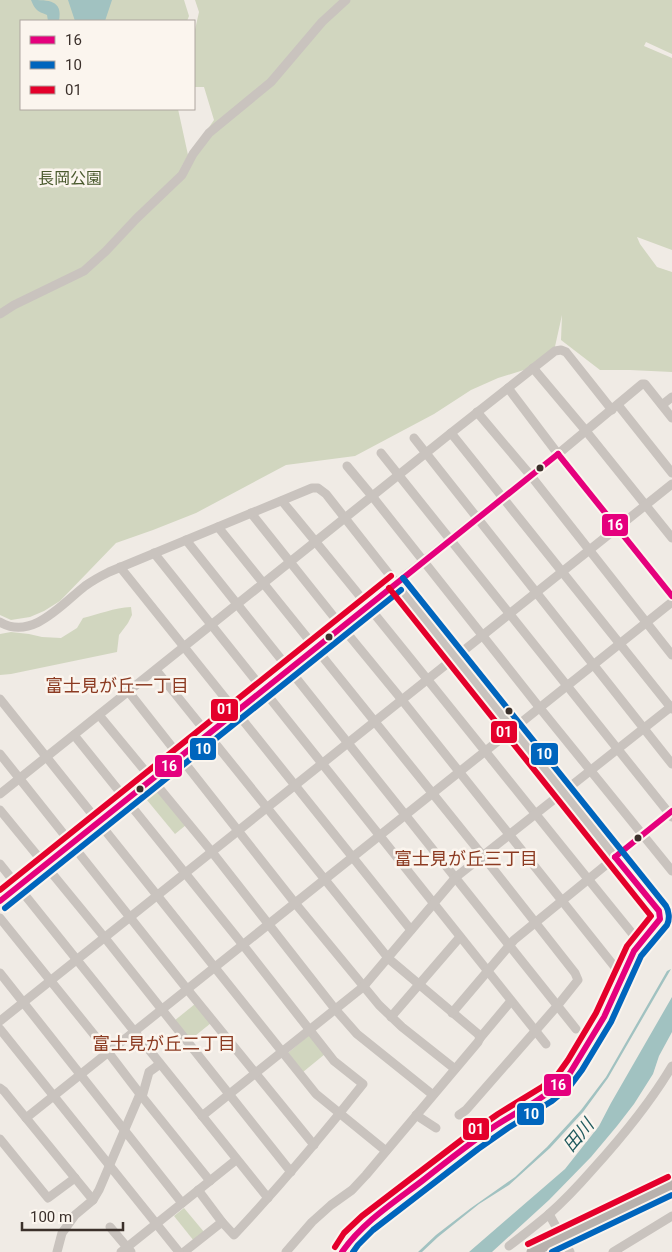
<svg xmlns="http://www.w3.org/2000/svg" width="672" height="1252" font-family="Roboto,'Noto Sans JP',sans-serif">
	<style>
		.green { fill: #d1d6bf }
		.water { fill: #a1c2c1 }
		.lines { fill: none; stroke-linecap: round; stroke-linejoin: round }
		.minor { stroke: #c9c3be; stroke-width: 9 }
		.major { stroke: #b8b1ad; stroke-width: 11 }
		.bus-1-casing { stroke: #fbf5ee; stroke-width: 10 }
		.bus-2-casing { stroke: #fbf5ee; stroke-width: 10 }
		.bus-3-casing { stroke: #fbf5ee; stroke-width: 10 }
		.bus-1 { stroke: #e5007d; stroke-width: 6 }
		.bus-2 { stroke: #0065bd; stroke-width: 6 }
		.bus-3 { stroke: #e4002b; stroke-width: 6 }
		.bus-dot { fill: #3b302b; stroke: #fbf5ee; stroke-width: 2 }
		.labels { text-anchor: middle; dominant-baseline: central; stroke-width: 5; stroke-linejoin: round; paint-order: stroke }
		.park-label { font-size: 16px; fill: #4a5a2e; stroke: #fbf5ee }
		.neighbourhood-label { font-size: 18px; fill: #8c3b22; stroke: #fbf5ee }
		.water-label { font-size: 18px; font-style: italic; fill: #1f5a5e; stroke: #fbf5ee }
		.line-badge { stroke: #fbf5ee; stroke-width: 2 }
		.badge-label { font-size: 14px; text-anchor: middle; font-weight: bold; fill: #fff }
	</style>
	<rect width="100%" height="100%" fill="#f0ebe5"/>
	<!-- green -->
	<g class="green">
		<polygon points="0,0 184,0 189,16 187,21 21,21 21,109 178,109 188,155 181,168 214,120 204,87 194,87 194,34 199,12 195,0 672,0 672,54 646,42 644,46 672,58 672,250 637,237 640,244 657,267 672,272 672,372 630,370 600,370 561,340 562,315 554,351 527,369 498,378 471,390 434,414 355,456 286,465 196,513 153,530 116,543 60,601 44,611 30,617 11,620 0,615"/>
		<path d="M 131,607 L 132,615 L 128,623 L 119,635 L 117,652 L 11,674 L 0,675 L 0,634 L 11,632 L 29,634 L 42,637 L 61,638 L 77,628 L 83,618 C 99,614 114,608 131,607 Z"/>
		<polygon points="152,786 154,786 186,825 175,834 142,794"/>
		<polygon points="195,1004 211,1023 190,1040 174,1021"/>
		<polygon points="309,1035 325,1054 303,1072 288,1053"/>
		<polygon points="184,1208 204,1232 194,1241 174,1216"/>
	</g>
	<!-- water -->
	<g class="water">
		<path d="M 31,0 C 49,0 63,0 59,21 L 48,21 L 47,15 C 37,11 35,10 31,0 Z"/>
		<polygon points="68,0 112,0 105,21 75,21"/>
		<polygon points="671,969 608,1078 583,1112 550,1148 509,1185 479,1204 438,1237 422,1252 418,1252 436,1235 471,1208 515,1177 547,1147 581,1110 606,1077 667,971"/>
		<polygon points="672,997 672,1032 659,1056 653,1074 634,1104 617,1126 591,1157 549,1200 492,1252 469,1252 565,1169 599,1126 611,1103"/>
	</g>
	<g class="lines">
		<!-- minor -->
		<g class="minor">
			<polyline points="0,314 14,305 84,271 106,251 136,219 182,175 193,154 209,133 271,82 322,22 346,0"/>
			<polyline points="533,368 586,431 672,538"/>
			<polyline points="508,388 558,454 672,596"/>
			<polyline points="618,405 672,473"/>
			<polyline points="662,405 672,397"/>
			<polyline points="477,412 531,476 672,655"/>
			<polyline points="451,433 555,351 561,350 566,352 612,410"/>
			<polyline points="414,438 672,764"/>
			<polyline points="381,453 672,817"/>
			<polyline points="347,466 372,496 539,707 672,871"/>
			<path d="M 282,501 C 403,647 520,796 640,943"/>
			<polyline points="251,513 342,627 402,700 622,976"/>
			<polyline points="218,527 483,856 575,973 578,980 558,1005 466,1110 459,1115"/>
			<polyline points="186,540 576,1029"/>
			<polyline points="154,553 546,1044"/>
			<polyline points="120,567 411,930"/>
			<path d="M 0,622 C 32,641 62,604 85,586 C 92,581 101,576 109,572 L 312,488 L 318,488 L 326,494 L 396,583 L 659,911 L 660,915 L 660,919 L 634,951 L 625,969 L 604,1017 L 575,1065 L 564,1080 L 547,1094 L 503,1121 L 473,1142 L 367,1223 L 351,1239 L 342,1252"/>
			<polyline points="156,670 389,959 478,1034 480,1038 478,1042 366,1175 352,1190 331,1205 312,1222 286,1252"/>
			<polyline points="128,691 295,903 379,1005 402,1027 455,1069"/>
			<polyline points="0,699 316,1094 386,1151"/>
			<polyline points="99,715 212,852 335,1009 357,1034 433,1095"/>
			<path d="M 74,735 L 243,945 L 334,1061 L 363,1084 C 322,1136 279,1187 234,1235 L 222,1222 L 184,1252"/>
			<polyline points="0,754 187,989 314,1145"/>
			<polyline points="0,794 451,433 672,709"/>
			<polyline points="0,810 105,938 291,1172"/>
			<polyline points="0,864 268,1198"/>
			<polyline points="0,901 396,583 558,454 642,384 645,384 672,418"/>
			<polyline points="660,915 672,912"/>
			<polyline points="0,918 108,1052 140,1094 210,1181"/>
			<polyline points="0,973 182,1203"/>
			<polyline points="452,1013 514,940 672,811"/>
			<polyline points="391,1017 460,937"/>
			<polyline points="0,1021 672,484"/>
			<polyline points="0,1029 179,1252"/>
			<polyline points="480,1038 511,1001"/>
			<polyline points="0,1088 4,1091 93,1200"/>
			<polyline points="142,1097 149,1072 160,1064"/>
			<polyline points="416,1115 436,1128"/>
			<polyline points="202,1116 363,987 456,877 672,706"/>
			<polyline points="26,1118 672,602"/>
			<polyline points="0,1139 48,1198 75,1178"/>
			<polyline points="198,1190 222,1222"/>
			<polyline points="549,1214 570,1252"/>
			<polyline points="110,1227 131,1252"/>
			<path d="M 509,1246 C 522,1236 535,1226 548,1215 C 564,1201 579,1185 593,1169 C 622,1137 650,1103 672,1066"/>
			<polyline points="57,1252 62,1233 75,1215 93,1200 99,1190 140,1094"/>
			<polyline points="121,1252 236,1160"/>
			<polyline points="613,1252 672,1216"/>
		</g>
		<!-- major -->
		<polyline class="major" points="532,1252 672,1185"/>
		<defs>
			<g id="bus-1">
				<polyline points="558,454 672,596"/>
				<polyline points="615,857 672,811"/>
				<polyline points="0,901 558,454"/>
				<path d="M 342,1252 C 363,1222 393,1203 422,1181 C 446,1162 470,1143 495,1126 C 521,1109 549,1097 570,1073 L 604,1017 L 634,951 L 660,919 L 659,911 L 615,857"/>
			</g>
			<g id="bus-2">
				<polyline points="5,908 401,590"/>
				<path d="M 353,1252 L 358,1245 L 373,1230 L 478,1149 L 508,1128 L 552,1101 L 570,1086 L 582,1070 L 611,1022 L 641,956 L 667,925 C 670,919 669,911 666,906 L 403,578"/>
				<polyline points="552,1252 672,1195"/>
			</g>
			<g id="bus-3">
				<polyline points="0,890 391,576"/>
				<polyline points="528,1244 668,1177"/>
				<polyline points="335,1247 344,1233 362,1216 468,1135 498,1114 542,1087 558,1074 568,1060 596,1013 627,946 651,916 389,588"/>
			</g>
		</defs>
		<!-- bus-1 casing -->
		<use href="#bus-1" class="bus-1-casing"/>
		<!-- bus-2 casing -->
		<use href="#bus-2" class="bus-2-casing"/>
		<!-- bus-3 casing -->
		<use href="#bus-3" class="bus-3-casing"/>
		<!-- bus-1 -->
		<use href="#bus-1" class="bus-1"/>
		<!-- bus-2 -->
		<use href="#bus-2" class="bus-2"/>
		<!-- bus-3 -->
		<use href="#bus-3" class="bus-3"/>
	</g>
	<!-- markers -->
	<g class="bus-dot">
		<circle cx="540" cy="468" r="4.5"/>
		<circle cx="329" cy="637" r="4.5"/>
		<circle cx="509" cy="711" r="4.5"/>
		<circle cx="140" cy="789" r="4.5"/>
		<circle cx="638" cy="838" r="4.5"/>
	</g>
	<g class="labels">
		<!-- park labels -->
		<g class="park-label">
			<text x="70" y="178">長岡公園</text>
		</g>
		<!-- neighbourhood labels -->
		<g class="neighbourhood-label">
			<text x="117" y="685">富士見が丘一丁目</text>
			<text x="466" y="858">富士見が丘三丁目</text>
			<text x="164" y="1043">富士見が丘二丁目</text>
		</g>
		<!-- water labels -->
		<g class="water-label">
			<text transform="translate(578 1135) rotate(-50)">田川</text>
		</g>
	</g>
	<g class="line-badge">
		<rect x="601" y="513" width="28" height="24" rx="5" fill="#e5007d"/>
		<rect x="210" y="698" width="29" height="24" rx="5" fill="#e4002b"/>
		<rect x="490" y="720" width="28" height="24" rx="5" fill="#e4002b"/>
		<rect x="189" y="737" width="28" height="24" rx="5" fill="#0065bd"/>
		<rect x="530" y="742" width="29" height="24" rx="5" fill="#0065bd"/>
		<rect x="154" y="754" width="29" height="24" rx="5" fill="#e5007d"/>
		<rect x="543" y="1073" width="29" height="24" rx="5" fill="#e5007d"/>
		<rect x="516" y="1102" width="29" height="24" rx="5" fill="#0065bd"/>
		<rect x="462" y="1117" width="28" height="24" rx="5" fill="#e4002b"/>
	</g>
	<g class="badge-label">
		<text x="615" y="530">16</text>
		<text x="225" y="714">01</text>
		<text x="504" y="737">01</text>
		<text x="203" y="754">10</text>
		<text x="544" y="759">10</text>
		<text x="169" y="771">16</text>
		<text x="558" y="1090">16</text>
		<text x="531" y="1119">10</text>
		<text x="476" y="1134">01</text>
	</g>
	<!-- legend -->
	<rect x="20" y="20" width="175" height="90" fill="#fbf5ee" stroke="#aea6a0"/>
	<rect x="30" y="36" width="25" height="8" fill="#e5007d" stroke="#aea6a0"/>
	<text x="65" y="45" font-size="15" fill="#3b302b">16</text>
	<rect x="30" y="61" width="25" height="8" fill="#0065bd" stroke="#aea6a0"/>
	<text x="65" y="70" font-size="15" fill="#3b302b">10</text>
	<rect x="30" y="86" width="25" height="8" fill="#e4002b" stroke="#aea6a0"/>
	<text x="65" y="95" font-size="15" fill="#3b302b">01</text>
	<!-- scale -->
	<path d="M22 1222v8h101v-8" fill="none" stroke="#3b302b" stroke-width="2.5"/>
	<text x="30" y="1222" font-size="15" fill="#3b302b" stroke="#fbf5ee" stroke-width="4" paint-order="stroke">100 m</text>
</svg>
